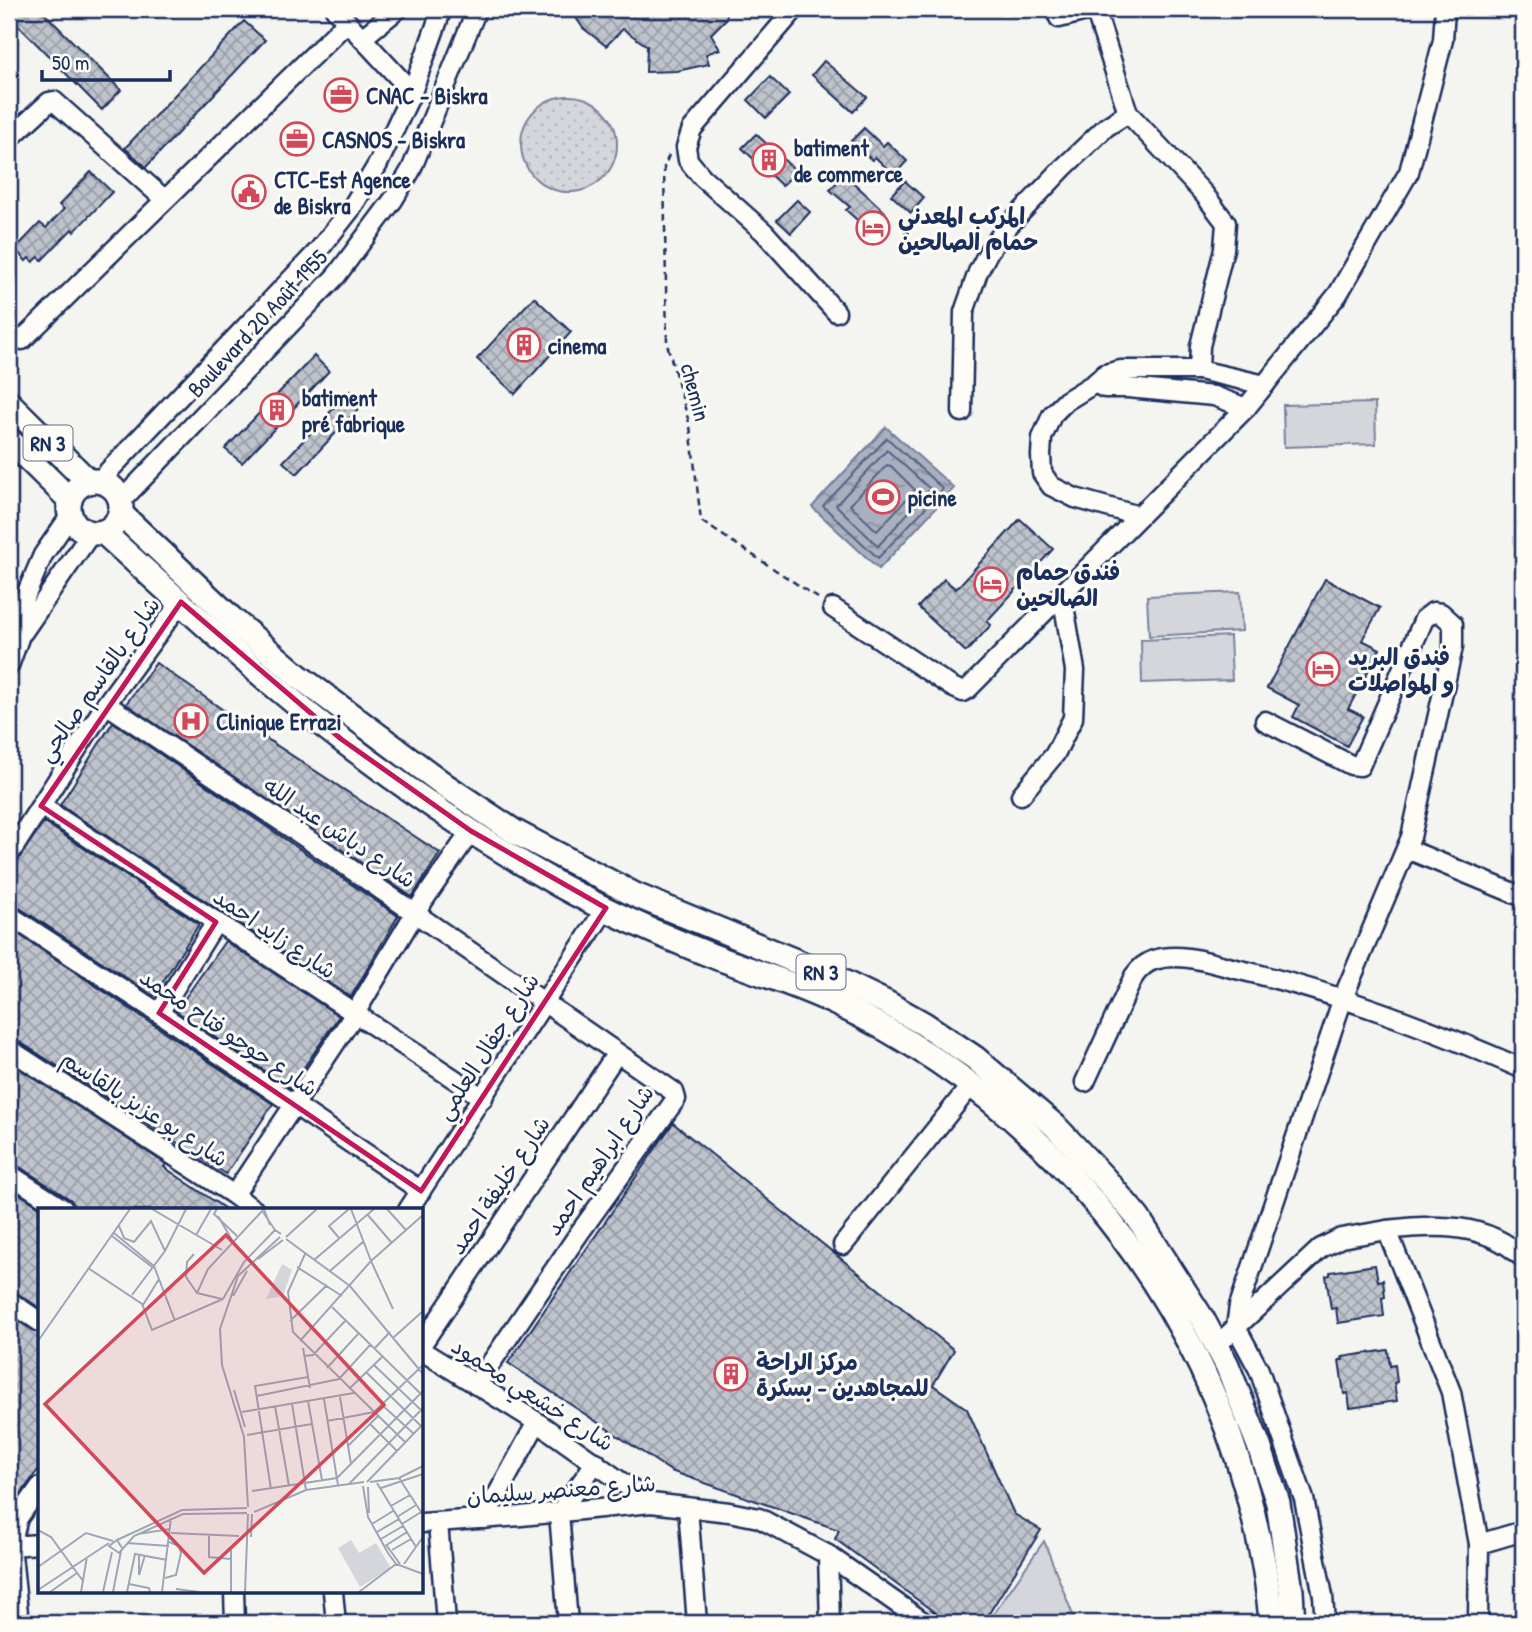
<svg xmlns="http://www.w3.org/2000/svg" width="1532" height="1632" font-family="'Patrick Hand','Playpen Sans Arabic',sans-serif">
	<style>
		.grass { fill: url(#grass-dots); stroke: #78829c; stroke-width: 2 }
		.park { fill: #d4d6db; stroke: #78829c; stroke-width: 2 }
		.water { fill: url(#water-ripples); stroke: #717c98; stroke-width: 2 }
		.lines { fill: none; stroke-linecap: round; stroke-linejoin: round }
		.shore { stroke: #546385; stroke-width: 2 }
		.building { fill: url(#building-cross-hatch); stroke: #1b2f5e; stroke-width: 2 }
		.minor-casing { stroke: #1b2f5e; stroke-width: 23 }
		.major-casing { stroke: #1b2f5e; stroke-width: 28 }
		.path { stroke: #1b2f5e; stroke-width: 2.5; stroke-dasharray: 7 5; stroke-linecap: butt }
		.minor { stroke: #fdfcf7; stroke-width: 18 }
		.major { stroke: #fdfcf7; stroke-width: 23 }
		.marked { fill: none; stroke: #c2185b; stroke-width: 5; stroke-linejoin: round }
		.labels { text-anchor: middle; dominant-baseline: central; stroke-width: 6; stroke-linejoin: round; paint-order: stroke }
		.shield { fill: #fdfcf7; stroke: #5f6c8c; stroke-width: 2 }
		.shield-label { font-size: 21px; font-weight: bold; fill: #1b2f5e }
		.poi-label { font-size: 23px; font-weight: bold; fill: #1b2f5e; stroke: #fdfcf7; text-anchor: start }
		.street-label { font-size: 23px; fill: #1b2f5e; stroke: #fdfcf7 }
		.inset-road { fill: none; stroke: #9da5b6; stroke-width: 2 }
		.view { fill: #d1495b; fill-opacity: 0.15; stroke: #d1495b; stroke-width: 3.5 }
		.inset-edge { fill: none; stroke: #1b2f5e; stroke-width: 3.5 }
	</style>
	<defs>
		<pattern id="grass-dots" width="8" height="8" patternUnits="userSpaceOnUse" patternTransform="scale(1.75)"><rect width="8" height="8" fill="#d4d6db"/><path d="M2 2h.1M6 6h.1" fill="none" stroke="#b5b8be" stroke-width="1.8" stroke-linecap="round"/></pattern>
		<pattern id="water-ripples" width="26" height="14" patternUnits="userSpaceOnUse" patternTransform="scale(1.75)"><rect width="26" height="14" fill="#aab0bf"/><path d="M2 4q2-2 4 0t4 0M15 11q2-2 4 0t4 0" fill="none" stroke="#8a909e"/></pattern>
		<pattern id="building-cross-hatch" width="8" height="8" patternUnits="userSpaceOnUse" patternTransform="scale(1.75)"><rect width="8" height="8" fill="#bfc3cc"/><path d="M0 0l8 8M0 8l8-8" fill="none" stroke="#9a9fa9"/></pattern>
	</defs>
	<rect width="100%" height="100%" fill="#f4f4f1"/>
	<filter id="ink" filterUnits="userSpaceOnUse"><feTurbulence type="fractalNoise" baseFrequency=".0143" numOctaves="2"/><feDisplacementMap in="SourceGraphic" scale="14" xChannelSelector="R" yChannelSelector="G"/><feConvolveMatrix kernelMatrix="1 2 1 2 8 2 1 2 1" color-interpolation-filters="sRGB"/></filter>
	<g filter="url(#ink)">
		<!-- grass -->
		<circle class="grass" cx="569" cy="144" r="48"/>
		<!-- park -->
		<g class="park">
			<polygon points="1375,403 1376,444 1284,447 1283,405"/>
			<polygon points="1240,592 1242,631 1149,636 1147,596"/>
			<polygon points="1230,636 1232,680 1142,683 1141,640"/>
			<polygon points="1044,1541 1076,1623 987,1623"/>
		</g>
		<!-- water -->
		<polygon class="water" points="886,427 954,488 879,569 812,507"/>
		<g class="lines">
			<!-- shore -->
			<g class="shore">
				<polygon points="887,438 943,489 878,558 823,506"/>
				<polygon points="887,450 930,489 878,546 836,505"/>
				<polygon points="887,465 891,466 915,490 877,531 850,505"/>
			</g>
		</g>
		<!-- building -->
		<g class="building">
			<polygon points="9,9 40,9 121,90 102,110 9,16"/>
			<polygon points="570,9 728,9 726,19 711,34 720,49 706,54 709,64 677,71 646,72 647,46 623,29 606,46 583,28"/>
			<polygon points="244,21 265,40 146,167 125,148"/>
			<polygon points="824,61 867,97 853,112 812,75"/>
			<polygon points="770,77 789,95 766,118 748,100"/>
			<polygon points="864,128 883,146 887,142 907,161 894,175 875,157 872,160 851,141"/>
			<polygon points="756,134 796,171 782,186 742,148"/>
			<polygon points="91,172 112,192 74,232 72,229 42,260 39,257 33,262 29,258 26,261 15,249 40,223 46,228 64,209 59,205"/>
			<polygon points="844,174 885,212 867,229 846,210 850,207 830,190"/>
			<polygon points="905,181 924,198 911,213 891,195"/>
			<polygon points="797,200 810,212 791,233 777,220"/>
			<polygon points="534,297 571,332 515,394 477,359"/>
			<polygon points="314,356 329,371 242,463 225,449"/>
			<polygon points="350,391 363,404 297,474 283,462"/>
			<polygon points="1020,519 1053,549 987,621 991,625 966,652 918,607 944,579 956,589"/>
			<polygon points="1325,579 1380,608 1362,640 1380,649 1348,709 1363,716 1347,746 1293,717 1299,705 1267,688"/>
			<polygon points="156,663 229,714 440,853 412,897 126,704"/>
			<polygon points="113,722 398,916 351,997 60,805"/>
			<polygon points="44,822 199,924 154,996 15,905 9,904 9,872"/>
			<polygon points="9,928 273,1104 226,1174 15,1039 9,1038"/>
			<polygon points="225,941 339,1016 290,1088 176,1011"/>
			<polygon points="9,1062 166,1164 164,1167 227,1210 76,1210 71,1200 15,1164 9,1163"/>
			<polygon points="673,1123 954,1350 933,1385 967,1409 1014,1514 1041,1530 983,1623 949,1623 835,1539 839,1530 671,1471 508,1363"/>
			<polygon points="9,1187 44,1210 40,1210 40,1308 15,1292 9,1290"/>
			<polygon points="1375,1265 1378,1281 1383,1280 1385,1297 1382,1298 1384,1316 1338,1323 1336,1308 1331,1309 1326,1276 1330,1275 1330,1272"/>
			<polygon points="9,1315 34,1331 40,1333 40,1467 9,1511"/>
			<polygon points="1388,1350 1390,1366 1395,1365 1397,1382 1394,1383 1397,1401 1350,1408 1348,1393 1344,1394 1339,1360 1343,1360 1342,1357"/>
		</g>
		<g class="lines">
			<defs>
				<g id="minor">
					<polyline points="335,9 412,92"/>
					<polyline points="795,9 692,129 686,147 688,160 702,177 764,232 836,312"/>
					<polyline points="1095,9 1128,113 1204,194 1226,223 1224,249 1200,346 1199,370"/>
					<polyline points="1059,18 1094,9"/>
					<polyline points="362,38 398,9"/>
					<polyline points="9,139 49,102 54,101 164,199"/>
					<polyline points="22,340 347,22"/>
					<polyline points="1095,383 1104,388 1128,388 1214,396 1246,408"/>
					<polyline points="962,412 964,312 978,272 989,251 1007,227 1063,168 1106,127 1128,113"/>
					<polyline points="100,480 318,251 351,209 378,164 412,92 442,9"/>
					<polyline points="120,502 336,276 393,200 411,170 477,9"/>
					<polyline points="1139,516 1075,498 1051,486 1042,473 1041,455 1042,438 1052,415 1066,401 1095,383 1105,374 1121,370 1199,370 1265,385"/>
					<polyline points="833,608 952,687 963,692 968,689 1246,408 1338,294 1409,172 1443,40 1445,9"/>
					<polyline points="23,632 91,533"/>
					<polyline points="9,666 19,638 25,597 43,555 70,516"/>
					<polyline points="106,704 303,836 674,1092 676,1099 673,1103 580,1232 476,1385"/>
					<polyline points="1265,721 1351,765 1360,766 1424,619 1433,612 1441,613 1453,624 1453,647 1411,837 1343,998 1239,1306 1236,1327 1259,1370 1304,1499 1323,1596 1325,1623"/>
					<polyline points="1021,795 1055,754 1073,718 1075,670 1062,594"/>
					<polyline points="41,806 483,1098"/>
					<polyline points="1407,849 1523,897"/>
					<polyline points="9,855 106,704 181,602"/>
					<polyline points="9,915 159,1013 421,1191"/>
					<polyline points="159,1013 216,922"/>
					<polyline points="9,1049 234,1195 254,1210"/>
					<path d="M 1085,1082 L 1134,976 C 1139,969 1145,963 1154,960 C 1179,952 1208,962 1232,968 C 1333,991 1429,1028 1523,1069"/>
					<polyline points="9,1174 65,1210"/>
					<polyline points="234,1195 354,1015 415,913 471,831"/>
					<polyline points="408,1210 606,908"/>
					<path d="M 1387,1230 C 1434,1224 1487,1222 1523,1258"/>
					<polyline points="843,1245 972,1084"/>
					<polyline points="9,1301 40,1322"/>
					<polyline points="422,1344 617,1053"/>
					<polyline points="1215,1347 1321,1248 1341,1238 1387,1230 1451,1392 1479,1544 1478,1623"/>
					<polyline points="422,1351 537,1422 651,1503"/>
					<polyline points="688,1508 697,1623"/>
					<polyline points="484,1519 537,1422"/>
					<polyline points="438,1522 446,1623"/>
					<polyline points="422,1523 521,1516 651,1503 729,1512 759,1518 828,1555 925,1623"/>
					<polyline points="1479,1544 1523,1531"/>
					<polyline points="9,1546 40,1544"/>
					<polyline points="828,1555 830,1623"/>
					<polyline points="234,1592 235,1623"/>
					<polyline points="333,1592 336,1623"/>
					<polyline points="19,1623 11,1545 18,1518 40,1487"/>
					<polyline points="568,1623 559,1513 596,1462"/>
				</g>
				<g id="major">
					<polyline points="9,403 89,482"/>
					<polyline points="9,440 70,500"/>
					<circle cx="95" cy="507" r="26"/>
					<polyline points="120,513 232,619 297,675 446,786 515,832 635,895 827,974 885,1002 924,1024 975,1058 1055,1126 1105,1179 1138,1218 1203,1320 1227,1365 1259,1446 1278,1503 1291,1591 1293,1623"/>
					<path d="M 103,532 C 159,583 215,635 272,684 C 360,758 461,829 561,886 C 610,913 662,936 713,956 C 752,971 793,983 831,1001 C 1034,1095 1188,1276 1247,1491 C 1259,1535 1268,1578 1271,1623"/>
				</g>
			</defs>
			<!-- minor casing -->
			<use href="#minor" class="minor-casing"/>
			<!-- major casing -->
			<use href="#major" class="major-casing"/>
			<!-- path -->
			<polyline class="path" points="669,155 664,167 667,344 690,426 701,521 818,598"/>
			<!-- minor -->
			<use href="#minor" class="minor"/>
			<!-- major -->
			<use href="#major" class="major"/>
		</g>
	</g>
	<!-- marked area -->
	<path class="marked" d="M 181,602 L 341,739 L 471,831 L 606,908 L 421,1191 L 159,1013 L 216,922 L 41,806 Z"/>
	<!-- icons -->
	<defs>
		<symbol id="office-ring" viewBox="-11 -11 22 22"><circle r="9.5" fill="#fdfcf7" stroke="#d1495b" stroke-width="1.5"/><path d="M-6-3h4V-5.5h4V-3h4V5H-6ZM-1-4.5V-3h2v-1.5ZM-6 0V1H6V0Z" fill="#d1495b"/></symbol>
		<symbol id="building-ring" viewBox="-11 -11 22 22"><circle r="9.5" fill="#fdfcf7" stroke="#d1495b" stroke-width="1.5"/><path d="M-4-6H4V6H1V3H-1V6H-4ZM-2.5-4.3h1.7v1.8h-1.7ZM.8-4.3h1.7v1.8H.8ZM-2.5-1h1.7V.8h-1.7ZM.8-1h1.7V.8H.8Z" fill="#d1495b"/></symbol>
		<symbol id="civic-ring" viewBox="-11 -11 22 22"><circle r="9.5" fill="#fdfcf7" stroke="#d1495b" stroke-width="1.5"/><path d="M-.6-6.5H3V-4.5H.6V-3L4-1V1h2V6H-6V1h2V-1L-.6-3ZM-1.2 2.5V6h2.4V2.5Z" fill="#d1495b"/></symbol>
		<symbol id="hotel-ring" viewBox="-11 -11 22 22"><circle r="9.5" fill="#fdfcf7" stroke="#d1495b" stroke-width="1.5"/><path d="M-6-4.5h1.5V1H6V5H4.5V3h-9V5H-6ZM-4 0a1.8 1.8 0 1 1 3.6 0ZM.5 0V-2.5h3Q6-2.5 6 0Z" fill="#d1495b"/></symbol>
		<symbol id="stadium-ring" viewBox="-11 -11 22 22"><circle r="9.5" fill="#fdfcf7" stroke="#d1495b" stroke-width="1.5"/><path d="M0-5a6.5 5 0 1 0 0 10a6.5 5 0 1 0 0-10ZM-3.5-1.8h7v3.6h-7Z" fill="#d1495b"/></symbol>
		<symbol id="hospital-ring" viewBox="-11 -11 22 22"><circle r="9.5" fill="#fdfcf7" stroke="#d1495b" stroke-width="1.5"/><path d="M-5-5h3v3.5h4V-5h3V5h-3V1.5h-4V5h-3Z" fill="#d1495b"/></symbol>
	</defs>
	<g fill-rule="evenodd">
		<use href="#office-ring" x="322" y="76" width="38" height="38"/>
		<use href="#office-ring" x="278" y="120" width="38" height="38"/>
		<use href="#building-ring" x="750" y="141" width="38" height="38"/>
		<use href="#civic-ring" x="230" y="173" width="38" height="38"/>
		<use href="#hotel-ring" x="854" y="209" width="38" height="38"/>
		<use href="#building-ring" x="505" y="326" width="38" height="38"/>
		<use href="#building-ring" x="258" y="391" width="38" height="38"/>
		<use href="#stadium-ring" x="864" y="478" width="38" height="38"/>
		<use href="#hotel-ring" x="972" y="565" width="38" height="38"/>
		<use href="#hotel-ring" x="1304" y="650" width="38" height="38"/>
		<use href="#hospital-ring" x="172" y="702" width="38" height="38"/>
		<use href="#building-ring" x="712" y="1355" width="38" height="38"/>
	</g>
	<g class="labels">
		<!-- shield labels -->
		<g class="shield">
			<rect x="23.5" y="425.5" width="49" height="35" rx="5"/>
			<rect x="796.5" y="954.5" width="49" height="35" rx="5"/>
		</g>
		<g class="shield-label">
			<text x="48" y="443">RN 3</text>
			<text x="821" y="972">RN 3</text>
		</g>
		<!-- poi labels -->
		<g class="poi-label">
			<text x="366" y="95">CNAC - Biskra</text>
			<text x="322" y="139">CASNOS - Biskra</text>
			<text x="794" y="147">batiment<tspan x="794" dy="26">de commerce</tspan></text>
			<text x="274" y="179">CTC-Est Agence<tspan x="274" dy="26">de Biskra</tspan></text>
			<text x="898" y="215">المركب المعدني<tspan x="898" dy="26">حمام الصالحين</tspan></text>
			<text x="548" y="345">cinema</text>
			<text x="302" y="397">batiment<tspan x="302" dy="26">pré fabrique</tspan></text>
			<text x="908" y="497">picine</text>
			<text x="1016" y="571">فندق حمام<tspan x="1016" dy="26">الصالحين</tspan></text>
			<text x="1348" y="656">فندق البريد<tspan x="1348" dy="26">و المواصلات</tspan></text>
			<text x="216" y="721">Clinique Errazi</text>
			<text x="756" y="1361">مركز الراحة<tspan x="756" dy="26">للمجاهدين - بسكرة</tspan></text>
		</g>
		<!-- street labels -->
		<g class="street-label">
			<text transform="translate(257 323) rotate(-47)">Boulevard 20 Août 1955</text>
			<text transform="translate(696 392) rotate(75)">chemin</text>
			<text transform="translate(98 679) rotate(-55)">شارع بالقاسم صالحي</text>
			<text transform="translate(340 832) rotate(34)">شارع دباش عبد الله</text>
			<text transform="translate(275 933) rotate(34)">شارع زايد احمد</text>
			<text transform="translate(229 1032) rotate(34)">شارع حوحو فتاح محمد</text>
			<text transform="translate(487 1046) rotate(-57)">شارع جفال العلمي</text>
			<text transform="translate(145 1108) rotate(33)">شارع بو عزيز بالقاسم</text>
			<text transform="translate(599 1160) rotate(-56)">شارع ابراهيم احمد</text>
			<text transform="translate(499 1185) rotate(-56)">شارع خليفة احمد</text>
			<text transform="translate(533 1394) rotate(33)">شارع خشعي محمود</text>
			<text transform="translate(561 1489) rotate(-4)">شارع معنصر سليمان</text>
		</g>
	</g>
	<!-- overview -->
	<g transform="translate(38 1208)">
		<rect width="385" height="385" fill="#f4f4f1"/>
		<path d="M 244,56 L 254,62 L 245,88 L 228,91 ZM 313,332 L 321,345 L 338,335 L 353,360 L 322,379 L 300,340 Z" fill="#d4d6db"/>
		<path class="inset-road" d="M 114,1 L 184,42M 179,1 L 176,6 L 199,28M 349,1 L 368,22M 225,4 L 237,22M 329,6 L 353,34M 180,8 L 194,32M 81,18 L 86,30 L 96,34 L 113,13 L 127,43M 76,25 L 116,58 L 137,113M 158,27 L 173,1M 74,28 L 114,59M 248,29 L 279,1M 301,30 L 291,18 L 311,1M 248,31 L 312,78 L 385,166M 156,46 L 149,54 L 148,69 L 159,85M 267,46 L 250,84 L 255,124 L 368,235M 220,51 L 245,32M 276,52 L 336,1M 259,59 L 304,88M 50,60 L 104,96 L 114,122 L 185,91 L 206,54 L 237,22 L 243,26M 292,63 L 326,33M 94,87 L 127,43 L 148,1M 195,88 L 209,63M 184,91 L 159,85 L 170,61 L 226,1 L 232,17M 105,97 L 121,71M 294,99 L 385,188M 355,101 L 333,53 L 385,7M 252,113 L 289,77M 356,129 L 385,103M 0,133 L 92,1M 262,133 L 333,53 L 313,1M 265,140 L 272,180M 336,141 L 352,124M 266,148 L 275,147 L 307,113M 336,157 L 385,204M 289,160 L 320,126M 328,164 L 383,218M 311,181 L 344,149M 196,182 L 207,219M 219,188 L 301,171 L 332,137M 302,189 L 313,256M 286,191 L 300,277M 270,193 L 284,272M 254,196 L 268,282M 343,196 L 376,226M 237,198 L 251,278M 204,204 L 316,185M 289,213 L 336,204 L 385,157M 332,216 L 359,243M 209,227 L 274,216M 310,238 L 340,208M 361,270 L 385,307M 329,274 L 385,216M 332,274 L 361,270 L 385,258M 339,275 L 378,339M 311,276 L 385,200M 325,278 L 330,309 L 350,345 L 358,356 L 385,366M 330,279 L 331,305M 343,280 L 385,266M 233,281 L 217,178 L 270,169M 214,283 L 299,270 L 385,183M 353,298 L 372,287M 210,299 L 206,229 L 184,157 L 182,121 L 200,68 L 242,29M 216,304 L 268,282 L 326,274M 359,309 L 378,297M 334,316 L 355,303M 364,316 L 383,304M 0,322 L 13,329 L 45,373M 339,324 L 361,311M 133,325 L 201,328M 100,326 L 132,321M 171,327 L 171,349 L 193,351M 213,329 L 214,306M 343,331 L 365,318M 79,332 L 144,302 L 209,300M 89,335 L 131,338M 347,338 L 369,324M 349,338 L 362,356M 84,340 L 79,332 L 71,338 L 81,345 L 96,328 L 145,306 L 209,305M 354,342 L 373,331M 101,346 L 101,367 L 107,347M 366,356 L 385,329M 0,359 L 48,325 L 75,333M 127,370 L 138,367 L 143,345 L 141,338 L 131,334M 91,376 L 111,380 L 112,384M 138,381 L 161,384M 0,382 L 71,335M 12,384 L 39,365M 43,384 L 49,349M 65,384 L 74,344M 75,384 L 83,343M 89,384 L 97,346 L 129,352M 124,384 L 133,310M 193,384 L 193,342M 207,384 L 210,306M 321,384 L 358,356"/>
		<path class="view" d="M 188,27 L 346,197 L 166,365 L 7,196 Z"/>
		<rect width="385" height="385" class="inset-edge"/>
	</g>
	<!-- margin -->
	<rect width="1532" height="1632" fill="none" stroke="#fdfcf7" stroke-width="35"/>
	<rect x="18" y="18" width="1497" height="1597" fill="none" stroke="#1b2f5e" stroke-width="2.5" filter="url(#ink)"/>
	<!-- scale -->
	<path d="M42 70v10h128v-10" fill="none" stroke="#1b2f5e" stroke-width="3.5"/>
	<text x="52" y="70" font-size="21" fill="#1b2f5e" stroke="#fdfcf7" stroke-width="5" paint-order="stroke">50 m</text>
</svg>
